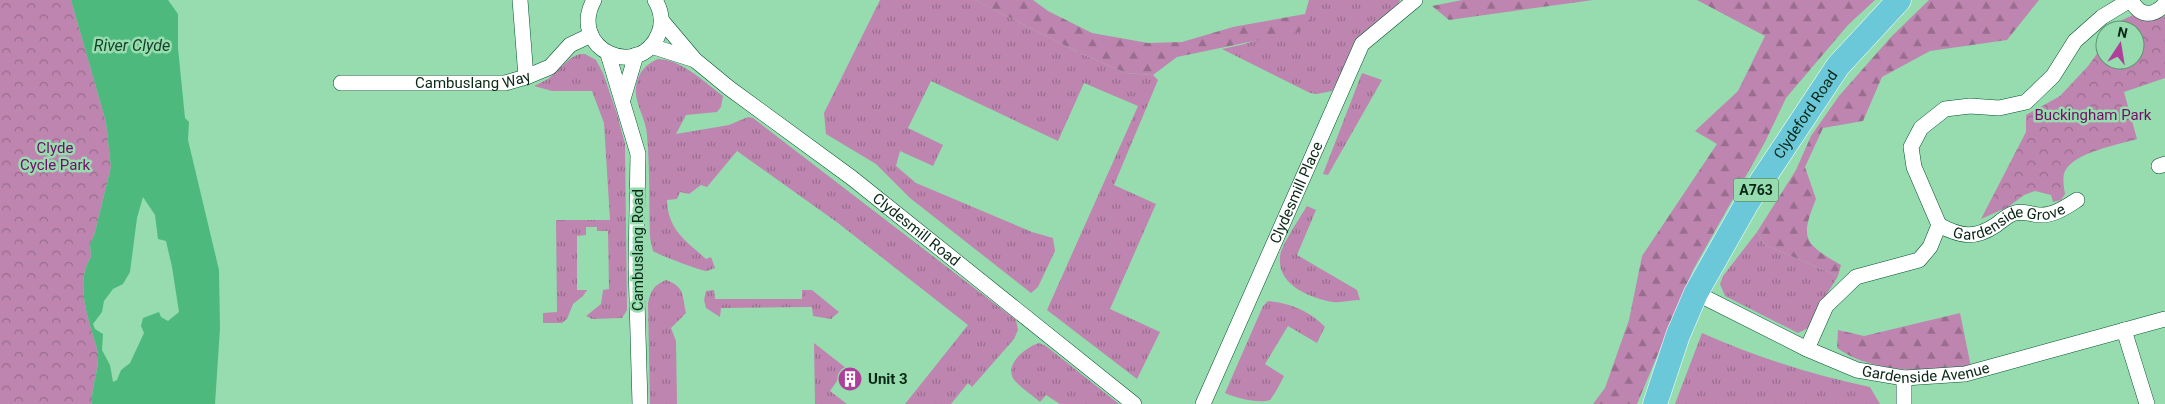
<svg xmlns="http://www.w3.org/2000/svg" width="2165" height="404" font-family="Roboto,sans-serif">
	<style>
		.grass { fill: url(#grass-tufts) }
		.forest { fill: url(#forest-firs) }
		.park { fill: url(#park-crowns) }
		.water { fill: #4eb97c; fill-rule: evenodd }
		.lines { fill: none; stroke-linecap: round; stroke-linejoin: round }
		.minor-casing { stroke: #00532d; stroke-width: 16 }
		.primary-casing { stroke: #fff; stroke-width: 25 }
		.minor { stroke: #fff; stroke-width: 15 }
		.primary { stroke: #6bc8d9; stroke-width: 24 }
		.labels { text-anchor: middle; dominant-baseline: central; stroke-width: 5; stroke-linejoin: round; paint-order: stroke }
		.shield { fill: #96dcaf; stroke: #345d44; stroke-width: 1 }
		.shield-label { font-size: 14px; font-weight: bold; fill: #0a2716 }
		.street-label { font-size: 15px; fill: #0a2716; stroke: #96dcaf }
		.park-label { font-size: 15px; fill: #760c67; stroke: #96dcaf }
		.poi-label { font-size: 15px; font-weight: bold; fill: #0a2716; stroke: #96dcaf; text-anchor: start }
		.water-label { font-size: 16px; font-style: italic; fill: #123f26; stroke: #96dcaf }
	</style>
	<defs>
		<pattern id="grass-tufts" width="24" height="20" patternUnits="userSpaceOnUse" patternTransform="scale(1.25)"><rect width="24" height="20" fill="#be85b0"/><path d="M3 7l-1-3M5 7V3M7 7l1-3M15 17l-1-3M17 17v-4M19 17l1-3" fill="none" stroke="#996d8e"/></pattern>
		<pattern id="forest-firs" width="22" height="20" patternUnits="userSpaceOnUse" patternTransform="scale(1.25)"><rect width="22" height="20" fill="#be85b0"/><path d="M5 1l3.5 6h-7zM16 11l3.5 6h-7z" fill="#996d8e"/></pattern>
		<pattern id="park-crowns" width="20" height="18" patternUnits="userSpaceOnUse" patternTransform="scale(1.25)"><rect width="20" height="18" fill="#be85b0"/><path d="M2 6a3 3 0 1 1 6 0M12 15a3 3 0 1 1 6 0" fill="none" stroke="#996d8e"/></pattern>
	</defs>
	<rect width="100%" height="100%" fill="#96dcaf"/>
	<!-- grass -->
	<g class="grass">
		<polygon points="880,0 975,0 1082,54 1126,73 1153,75 1158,80 1114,185 1156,204 1110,309 1160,332 1137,379 1047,310 1138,106 1084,83 1058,141 931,81 908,128 943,145 933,166 900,151 896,166 916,183 1032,232 1053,238 1055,251 1038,287 1031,293 910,198 876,164 826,134 824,113"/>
		<polygon points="1309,0 1400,0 1398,5 1358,44 1332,91 1317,94 1310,93 1222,49 1245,44 1310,21 1305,14"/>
		<polygon points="579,54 585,54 596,60 603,73 617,114 625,144 627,310 622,318 592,319 586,316 601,304 603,290 609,289 608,231 597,231 597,227 586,227 586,235 577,236 577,290 587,290 583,296 573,304 567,319 562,323 543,323 543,313 557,312 556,220 610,220 604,123 592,91 552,91 534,86 548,79 571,58"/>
		<path d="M 658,59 C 683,60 704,82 723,96 L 721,107 L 717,112 L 686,115 L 676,134 L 729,125 L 748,117 L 753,118 L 1016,320 L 1018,330 L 1014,339 L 972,387 L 968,383 L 951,404 L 905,404 L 968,325 L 838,223 L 737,151 L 707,187 L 701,185 L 689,194 L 680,192 L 677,199 L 667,200 C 668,230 685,240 706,259 L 711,257 L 715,268 C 712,269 710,270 707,271 C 701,271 659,255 653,251 L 650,238 C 649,204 650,169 647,135 C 646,118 634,103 636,87 C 638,72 646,64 658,59 Z"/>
		<polygon points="1362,73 1382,80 1328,175 1323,174"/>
		<path d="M 1307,206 L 1316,210 L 1297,255 L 1357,290 L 1360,300 C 1352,300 1341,303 1333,302 C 1310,298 1277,285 1280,257 C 1280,247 1301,216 1307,206 Z"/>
		<polygon points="1757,232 1765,245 1838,276 1818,308 1810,327 1798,333 1725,296 1720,284 1723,276"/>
		<path d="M 666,280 C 685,287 682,295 686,313 L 671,328 L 676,341 L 677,404 L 650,404 L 648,303 C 651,290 654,285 666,280 Z"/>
		<polygon points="714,290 715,299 802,299 802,290 812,290 839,312 831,319 813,316 812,307 721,308 720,317 706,308 704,300 706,291"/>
		<path d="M 1268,301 C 1288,302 1312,312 1325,327 L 1317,343 L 1288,326 L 1265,364 L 1284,376 C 1280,384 1275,394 1270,400 C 1259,404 1236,398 1225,393 L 1263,306 Z"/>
		<path d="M 1702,333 C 1756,357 1813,375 1870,387 L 1880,404 L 1675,404 Z"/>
		<polygon points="814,343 846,368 830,391 847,404 815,404"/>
		<path d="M 1039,343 L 1046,346 L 1119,404 L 1060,404 L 1046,395 L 1040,402 C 1032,395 1022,389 1015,381 C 1002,365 1026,347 1039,343 Z"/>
	</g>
	<!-- forest -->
	<g class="forest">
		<polygon points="975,0 1033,0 1048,11 1092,33 1148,43 1182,42 1233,27 1305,14 1311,21 1298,32 1177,57 1153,75 1126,73 1082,54"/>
		<polygon points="1462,0 1593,0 1449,20 1432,6"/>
		<polygon points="1697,0 1875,0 1848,25 1786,98 1765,142 1693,270 1637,404 1593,404 1605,388 1629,320 1642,256 1717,144 1695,131 1738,91 1765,36"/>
		<path d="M 1929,0 L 2039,0 L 2007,40 L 1930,51 L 1882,77 L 1863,121 L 1823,128 L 1805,167 L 1816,199 C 1799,240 1805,244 1841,265 L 1838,276 L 1765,245 L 1757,232 L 1796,170 L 1811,136 L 1839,96 L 1891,37 Z"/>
		<path d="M 1960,313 L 1971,367 C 1928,372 1874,374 1837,348 L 1838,330 L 1864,336 Z"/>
	</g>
	<!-- park -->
	<g class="park">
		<path d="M 0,0 L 71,0 L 106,122 L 111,167 L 94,236 L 90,244 L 91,257 C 77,278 85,309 92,332 C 94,339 97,347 98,354 C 99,370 91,387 92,404 L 0,404 Z"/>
		<path d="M 2133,15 L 2155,20 L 2165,16 L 2165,78 L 2124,92 L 2137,139 C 2118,145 2075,152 2065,171 C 2062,177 2064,188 2065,194 L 2061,200 L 2053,202 L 2051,195 L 2035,191 L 2024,195 L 2008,207 L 1981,219 L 2026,132 L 2026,115 L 2060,96 L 2089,65 L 2105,42 L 2105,60 L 2135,60 L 2135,30 L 2112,30 L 2116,23 Z"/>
	</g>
	<!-- water -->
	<path class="water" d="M 71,0 L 168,0 L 178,14 L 178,48 L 185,118 L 189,122 L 188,140 L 219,270 L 220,328 L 215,404 L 92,404 C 91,387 99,371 98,354 C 97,347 94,339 92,332 C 85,309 77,278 91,257 L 90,244 L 94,236 L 111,167 L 106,122 ZM 143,197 L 155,215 L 158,239 L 166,241 L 172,267 L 179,312 L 168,321 L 161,317 L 159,312 L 143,318 L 141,326 L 144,333 L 130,363 L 121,370 L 117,380 L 113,382 L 110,365 L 102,350 L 103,334 L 95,329 L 93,324 L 102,312 L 104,301 L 113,289 L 123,284 L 130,272 L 137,218 Z"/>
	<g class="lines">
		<defs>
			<g id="minor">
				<polyline points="520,0 526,77"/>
				<path d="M 594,0 C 567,49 640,82 659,33 C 663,22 661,10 655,0"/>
				<path d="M 2131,0 C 2140,17 2153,17 2165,4"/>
				<path id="s1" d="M 662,21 L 695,60 L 729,88 L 852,178 L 1134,404"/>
				<polyline points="651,46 695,60"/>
				<polyline points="608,54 638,154 636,265 640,404"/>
				<path id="s2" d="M 341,83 L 505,83 L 526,77 L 550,67 L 570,45 L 591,35"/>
				<polyline points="623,99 636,55"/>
				<polyline points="2159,166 2165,164"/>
				<path id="s3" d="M 1939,225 C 1961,237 1975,239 1996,225 C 2001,221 2007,216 2012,214 C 2021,210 2030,214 2039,215 C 2053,216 2066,207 2077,200"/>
				<path id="s4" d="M 1696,293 L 1807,349 L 1857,370 L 1904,378 L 1965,374 L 2165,319"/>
				<polyline points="2124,330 2147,404"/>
				<polyline points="1807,349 1826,306 1856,277 1919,260 1930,247 1939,225 1914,167 1911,147 1921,128 1945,109 1970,106 1999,108 2026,102 2053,76 2075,41 2102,17 2130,0"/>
				<polyline points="1904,378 1904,404"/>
				<path id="s5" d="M 1203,404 L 1362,44 L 1415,0"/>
			</g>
			<g id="primary">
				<path id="s6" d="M 1655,404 L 1678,335 L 1696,293 L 1747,203 L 1838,66 L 1899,0"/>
			</g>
		</defs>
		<!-- minor casing -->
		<use href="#minor" class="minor-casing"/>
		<!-- primary casing -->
		<use href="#primary" class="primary-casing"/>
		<!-- minor -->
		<use href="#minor" class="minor"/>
		<!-- primary -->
		<use href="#primary" class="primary"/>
	</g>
	<!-- icons -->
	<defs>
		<symbol id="building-disc" viewBox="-11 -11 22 22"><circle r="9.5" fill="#af3f9b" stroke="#96dcaf"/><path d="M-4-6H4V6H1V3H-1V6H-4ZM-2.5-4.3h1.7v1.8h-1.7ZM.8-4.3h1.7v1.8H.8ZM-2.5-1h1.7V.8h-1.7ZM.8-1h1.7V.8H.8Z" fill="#fff"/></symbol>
	</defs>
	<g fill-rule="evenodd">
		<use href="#building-disc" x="836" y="365" width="28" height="28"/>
	</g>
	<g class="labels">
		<!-- shield labels -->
		<rect class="shield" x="1733.5" y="178.5" width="45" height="23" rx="4"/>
		<g class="shield-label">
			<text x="1756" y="190">A763</text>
		</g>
		<!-- street labels -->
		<g class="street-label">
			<text stroke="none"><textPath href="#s2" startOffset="132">Cambuslang Way</textPath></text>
			<text stroke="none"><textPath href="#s6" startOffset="328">Clydeford Road</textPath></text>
			<text stroke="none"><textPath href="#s5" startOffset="231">Clydesmill Place</textPath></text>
			<text stroke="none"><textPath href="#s3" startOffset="75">Gardenside Grove</textPath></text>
			<text stroke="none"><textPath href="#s1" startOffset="330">Clydesmill Road</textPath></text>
			<text transform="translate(638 250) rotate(-90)">Cambuslang Road</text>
			<text stroke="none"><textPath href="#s4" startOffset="248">Gardenside Avenue</textPath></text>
		</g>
		<!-- park labels -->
		<g class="park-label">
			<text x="2093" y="115">Buckingham Park</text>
			<text x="55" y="148">Clyde<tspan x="55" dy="17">Cycle Park</tspan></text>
		</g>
		<!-- poi labels -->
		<g class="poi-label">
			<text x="868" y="379">Unit 3</text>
		</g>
		<!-- water labels -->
		<g class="water-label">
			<text x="132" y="45">River Clyde</text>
		</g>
	</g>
	<!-- north arrow -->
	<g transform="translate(2120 45) rotate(12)"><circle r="24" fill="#96dcaf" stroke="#5e9472"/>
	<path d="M0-4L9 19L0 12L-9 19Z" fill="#af3f9b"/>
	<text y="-8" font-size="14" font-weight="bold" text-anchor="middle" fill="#0a2716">N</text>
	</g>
</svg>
